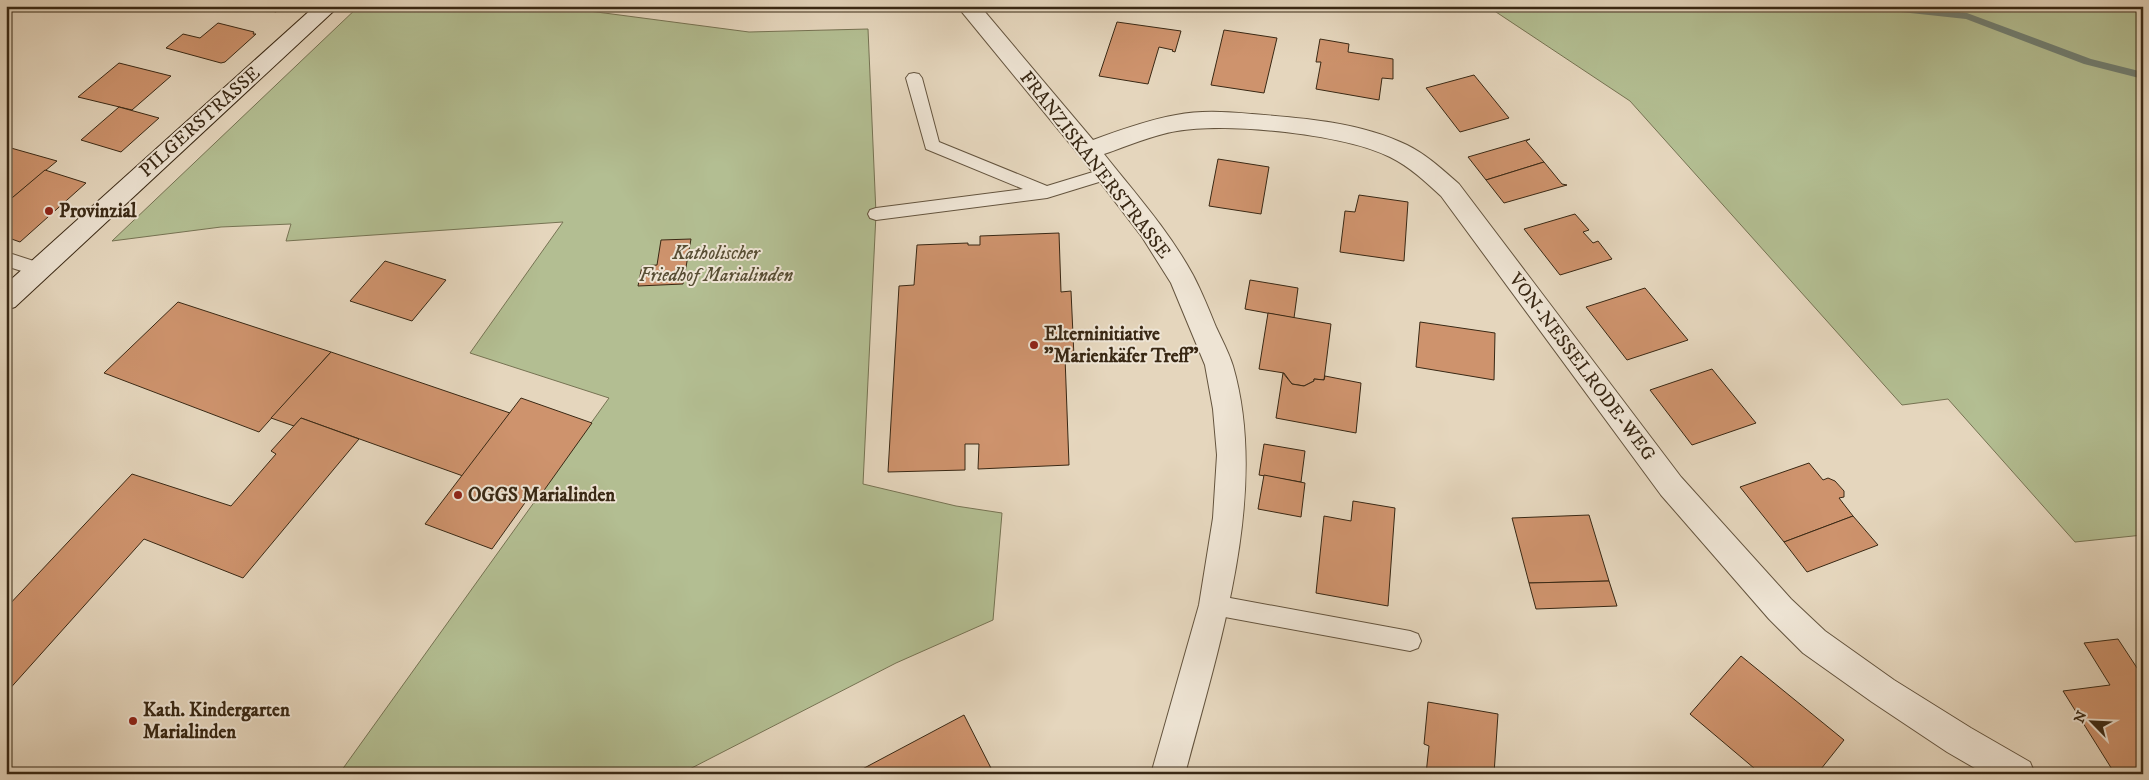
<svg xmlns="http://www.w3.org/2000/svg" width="2149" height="780" font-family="'IM FELL DW Pica',serif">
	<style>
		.green { fill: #b3be92; stroke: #767353 }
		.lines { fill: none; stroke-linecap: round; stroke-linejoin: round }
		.stream { fill: #717f73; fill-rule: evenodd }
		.building { fill: #ce936d; stroke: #392814 }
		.lane-casing { stroke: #64543e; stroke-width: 2 }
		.street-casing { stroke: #64543e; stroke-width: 2 }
		.secondary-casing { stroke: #392814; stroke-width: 2 }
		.lane { fill: #eee4d4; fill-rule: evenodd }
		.street { fill: #eee4d4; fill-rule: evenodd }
		.secondary { fill: #eee4d4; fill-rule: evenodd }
		.poi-dot { fill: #8f2418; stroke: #eee4d4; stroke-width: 2 }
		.labels { text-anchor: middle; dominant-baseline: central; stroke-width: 4; stroke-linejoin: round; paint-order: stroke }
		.street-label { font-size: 19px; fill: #392814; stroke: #eee4d4 }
		.poi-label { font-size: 19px; font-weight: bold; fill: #392814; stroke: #eee4d4; text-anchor: start }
		.park-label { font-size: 19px; font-style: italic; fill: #584e34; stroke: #eee4d4 }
	</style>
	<rect width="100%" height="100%" fill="#e5d6bd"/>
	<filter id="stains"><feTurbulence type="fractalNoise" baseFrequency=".004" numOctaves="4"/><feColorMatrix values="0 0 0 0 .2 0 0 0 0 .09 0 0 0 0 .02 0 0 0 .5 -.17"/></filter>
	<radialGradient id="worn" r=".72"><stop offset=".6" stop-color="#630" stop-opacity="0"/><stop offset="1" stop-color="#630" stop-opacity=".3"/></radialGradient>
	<!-- green -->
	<g class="green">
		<polygon points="359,6 551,6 749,32 868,29 876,214 863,484 956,506 1002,513 993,620 896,663 680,774 339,774 609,398 470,353 563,222 286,241 291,224 221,227 112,241"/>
		<polygon points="1487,6 2143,6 2143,535 2075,542 1948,399 1902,405 1630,101"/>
	</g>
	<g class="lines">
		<!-- stream -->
		<polygon class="stream" points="1868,6 1905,6 1967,13 2091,59 2143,72 2143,79 2084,64 1966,19 1873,9"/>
	</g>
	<!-- building -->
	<g class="building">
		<polygon points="251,6 283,6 276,12"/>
		<polygon points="1117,22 1181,31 1175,52 1172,51 1173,50 1159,47 1148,84 1099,76"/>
		<polygon points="218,23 254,32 253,34 256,34 225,62 221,63 166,48 183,34 200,38"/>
		<polygon points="1224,30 1277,38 1264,93 1211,85"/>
		<polygon points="1320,39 1349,44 1348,52 1393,59 1393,79 1382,78 1379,100 1316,89 1321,62 1316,62"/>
		<polygon points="119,63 171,76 132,110 78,97"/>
		<polygon points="1474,75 1509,118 1460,132 1426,88"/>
		<polygon points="119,107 159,118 121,152 81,140"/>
		<polygon points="1530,139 1526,141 1544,162 1486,180 1468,157"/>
		<polygon points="11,148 57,161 6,203 6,152"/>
		<polygon points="1218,159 1269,167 1261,214 1209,206"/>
		<polygon points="1544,162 1562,184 1567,185 1504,203 1486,180"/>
		<polygon points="45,170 86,183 20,242 6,237 6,203"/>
		<polygon points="1359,195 1408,202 1404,261 1340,252 1345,211 1355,212"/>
		<polygon points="1575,214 1589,230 1583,232 1593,243 1598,241 1612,259 1560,275 1524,229"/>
		<polygon points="1059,233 1061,292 1071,291 1074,357 1065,357 1069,465 978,469 979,444 965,444 965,470 888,472 899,286 914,285 917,245 968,243 968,245 980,245 980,236"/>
		<polygon points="691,239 683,284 638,286 642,266 657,265 661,240"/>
		<polygon points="385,261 446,280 412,321 350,301"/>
		<polygon points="1250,280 1298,288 1294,318 1245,309"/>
		<polygon points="1645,288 1688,340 1627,360 1586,307"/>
		<polygon points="178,302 331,352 259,432 104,373"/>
		<polygon points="1268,313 1331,324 1324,380 1314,379 1314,381 1304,386 1292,384 1284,373 1259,369"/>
		<polygon points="1420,322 1495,333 1494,380 1416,367"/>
		<polygon points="331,352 510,413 511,413 463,476 301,418 294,426 271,418"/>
		<polygon points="1712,369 1756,423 1692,445 1650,390"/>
		<polygon points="1283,373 1292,384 1304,386 1314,381 1314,379 1324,380 1325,376 1361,383 1356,433 1276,418"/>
		<polygon points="521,398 592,423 535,503 527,500 492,549 425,524"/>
		<polygon points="301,418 359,439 243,578 144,539 6,693 6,608 132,474 231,506 276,454 271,451"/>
		<polygon points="1264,444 1305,451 1301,482 1259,475"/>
		<polygon points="1809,463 1823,480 1828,478 1835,481 1844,491 1844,497 1839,498 1853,516 1784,542 1740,487"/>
		<polygon points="1264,475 1305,483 1301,517 1258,509"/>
		<polygon points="1353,501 1395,508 1388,606 1316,593 1324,516 1351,521"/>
		<polygon points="1589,515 1609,581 1529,583 1512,518"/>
		<polygon points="1853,516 1878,545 1807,572 1784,542"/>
		<polygon points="1609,581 1617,606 1536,609 1529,583"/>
		<polygon points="2118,639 2143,677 2143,774 2115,774 2063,691 2110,685 2084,643"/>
		<polygon points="1741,656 1844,740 1817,774 1761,774 1690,714"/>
		<polygon points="1428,702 1498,714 1494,774 1426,774 1429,746 1424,744"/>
		<polygon points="964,715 994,774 853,774"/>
	</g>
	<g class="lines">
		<defs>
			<g id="lane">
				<polygon points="914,73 919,74 922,78 939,142 1047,186 1106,168 1112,170 1114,174 1112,178 1047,198 876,220 870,218 868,214 870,210 876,208 1023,189 926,149 906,78 909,74"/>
				<polygon points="6,252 46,265 49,270 46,275 40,277 6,266"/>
				<polygon points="1214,595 1410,631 1418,634 1421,641 1418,648 1410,651 1214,615 1207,612 1203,605 1207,598"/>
			</g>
			<path id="street" d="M 957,6 L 980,6 L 1093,140 C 1120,130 1148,120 1176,115 C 1202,110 1226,112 1252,114 C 1303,118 1360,122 1407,145 C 1427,155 1443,170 1459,184 L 1681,477 L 1791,599 L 1825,631 L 1894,680 L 1971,728 L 2030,762 L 2035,774 L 1985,774 L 1947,752 L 1872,702 L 1803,653 L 1769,619 L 1661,495 L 1441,196 C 1426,182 1410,167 1390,157 C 1344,134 1227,122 1177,131 C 1152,135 1128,146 1104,154 C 1135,193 1169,231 1193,275 C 1202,292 1209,310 1216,327 C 1222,340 1229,353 1233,366 C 1270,494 1218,649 1185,774 L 1151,774 L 1199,605 L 1213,518 L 1217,455 L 1213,409 L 1205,365 L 1171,283 L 1142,237 L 1080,156 Z"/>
			<polygon id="secondary" points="315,6 339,6 15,307 6,310 6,284"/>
		</defs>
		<!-- lane casing -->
		<use href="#lane" class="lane-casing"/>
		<!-- street casing -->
		<use href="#street" class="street-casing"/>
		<!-- secondary casing -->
		<use href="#secondary" class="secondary-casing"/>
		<!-- lane -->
		<use href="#lane" class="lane"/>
		<!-- street -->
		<use href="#street" class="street"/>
		<!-- secondary -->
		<use href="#secondary" class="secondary"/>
	</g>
	<!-- markers -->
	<g class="poi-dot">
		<circle cx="49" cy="211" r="5"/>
		<circle cx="1034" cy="345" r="5"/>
		<circle cx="458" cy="495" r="5"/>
		<circle cx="133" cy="721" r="5"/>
	</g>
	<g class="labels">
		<!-- street labels -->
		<g class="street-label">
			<text transform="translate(200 122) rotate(-42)">PILGERSTRASSE</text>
			<text transform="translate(1095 165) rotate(52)">FRANZISKANERSTRASSE</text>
			<text transform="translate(1582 367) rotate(53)">VON-NESSELRODE-WEG</text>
		</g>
		<!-- poi labels -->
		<g class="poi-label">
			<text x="59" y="211">Provinzial</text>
			<text x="1044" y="334">Elterninitiative<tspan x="1044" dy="22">"Marienkäfer Treff"</tspan></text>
			<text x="468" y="495">OGGS Marialinden</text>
			<text x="143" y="710">Kath. Kindergarten<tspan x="143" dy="22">Marialinden</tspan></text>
		</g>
		<!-- park labels -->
		<g class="park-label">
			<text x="716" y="253">Katholischer<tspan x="716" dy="22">Friedhof Marialinden</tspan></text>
		</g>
	</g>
	<!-- margin -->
	<rect width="2149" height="780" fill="none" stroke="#e5d6bd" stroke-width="25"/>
	<rect x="8" y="8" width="2134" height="765" fill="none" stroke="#392814" stroke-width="2.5"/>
	<rect x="12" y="12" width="2124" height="755" fill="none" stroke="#392814"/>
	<!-- north arrow -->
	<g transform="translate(2092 722) rotate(294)" stroke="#eee4d4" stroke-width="4" paint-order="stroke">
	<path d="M0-4L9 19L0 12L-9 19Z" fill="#392814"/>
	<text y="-8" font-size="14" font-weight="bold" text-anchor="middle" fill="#392814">N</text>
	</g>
	<rect width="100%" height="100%" filter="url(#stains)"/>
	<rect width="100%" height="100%" fill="url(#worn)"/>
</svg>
